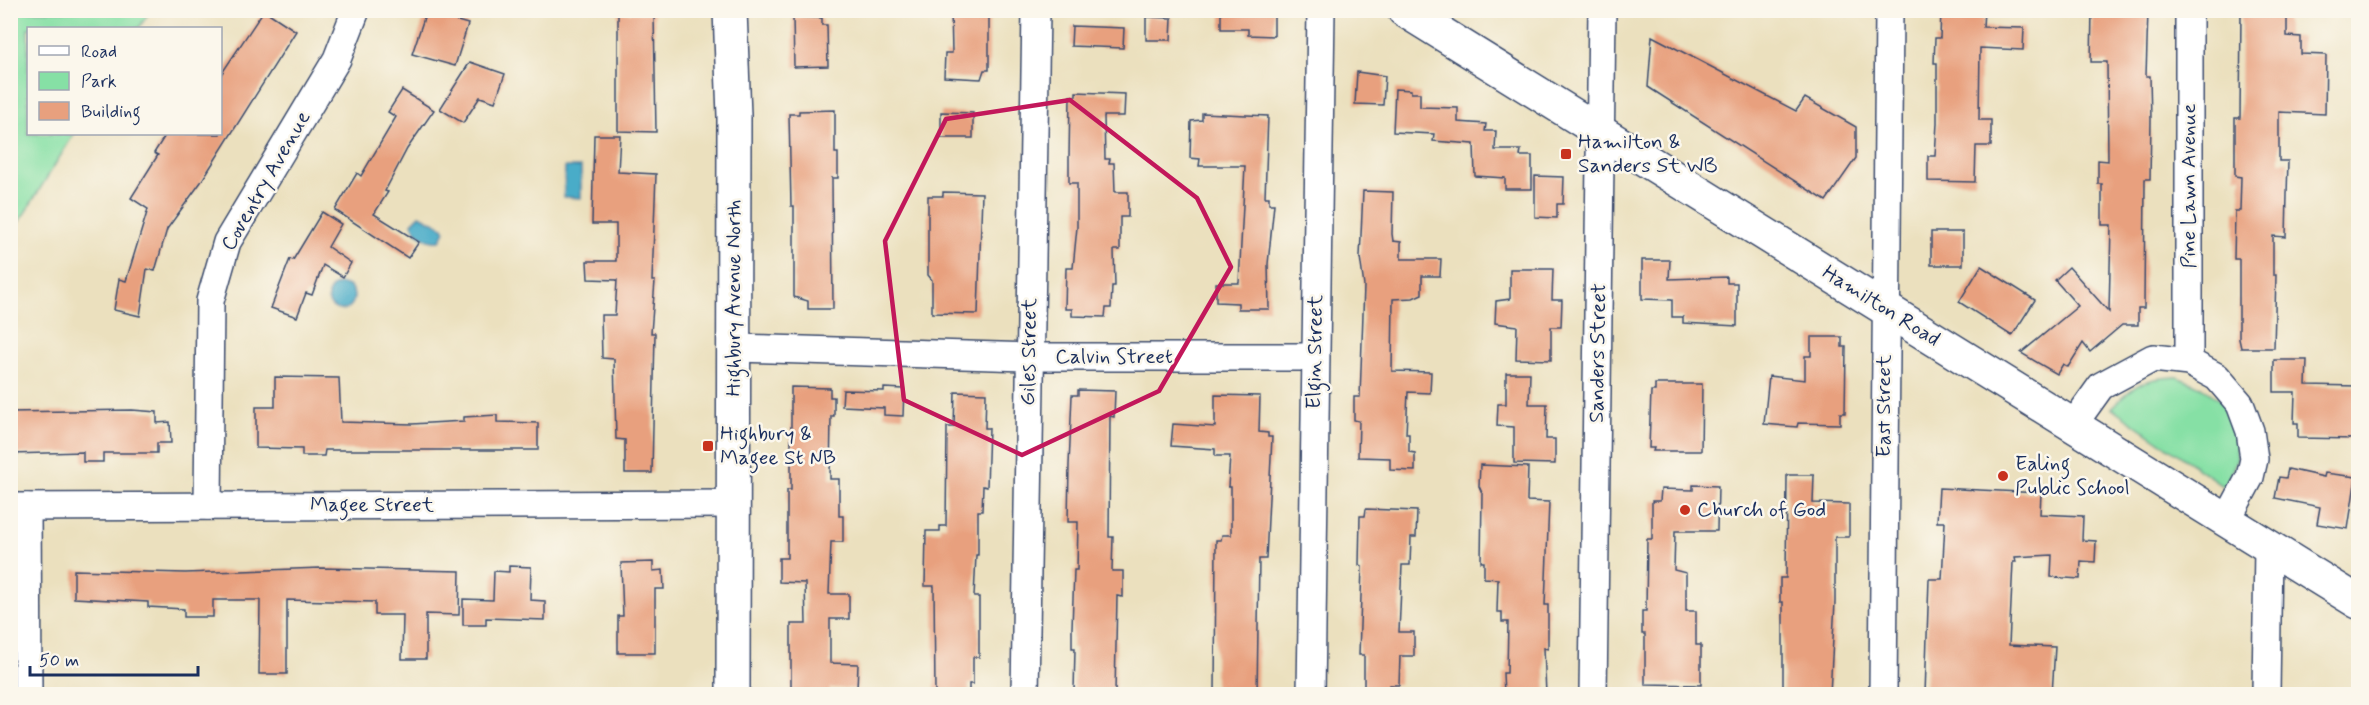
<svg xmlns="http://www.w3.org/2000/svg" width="2369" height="705" font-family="Mynerve,sans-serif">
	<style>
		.green { fill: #86e0a5; stroke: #508882; stroke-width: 1.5 }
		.water { fill: #49acc8; stroke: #326e93; stroke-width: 1.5 }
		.building { fill: #e8a07e }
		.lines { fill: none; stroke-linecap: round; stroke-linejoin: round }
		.minor-casing { stroke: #3a4a6c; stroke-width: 30 }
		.secondary-casing { stroke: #3a4a6c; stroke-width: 36 }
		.minor { stroke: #fff; stroke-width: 27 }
		.secondary { stroke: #fff; stroke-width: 33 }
		.marked { fill: none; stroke: #c2185b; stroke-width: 4.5; stroke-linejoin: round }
		.poi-dot { fill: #c8321e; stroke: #fbf7ec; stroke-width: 2 }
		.labels { text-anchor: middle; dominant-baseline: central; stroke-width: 5; stroke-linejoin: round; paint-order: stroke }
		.poi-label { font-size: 21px; fill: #1b2f5e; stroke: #fbf7ec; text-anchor: start }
		.street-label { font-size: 21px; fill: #1b2f5e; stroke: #fbf7ec }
	</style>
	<rect width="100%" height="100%" fill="#fbf7ec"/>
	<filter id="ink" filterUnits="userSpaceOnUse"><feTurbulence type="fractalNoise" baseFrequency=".0167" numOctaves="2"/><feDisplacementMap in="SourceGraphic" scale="12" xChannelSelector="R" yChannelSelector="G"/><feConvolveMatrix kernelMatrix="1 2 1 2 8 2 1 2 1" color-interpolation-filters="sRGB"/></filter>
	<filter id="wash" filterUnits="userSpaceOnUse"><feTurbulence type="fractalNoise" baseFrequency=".008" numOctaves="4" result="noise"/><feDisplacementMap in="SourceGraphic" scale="24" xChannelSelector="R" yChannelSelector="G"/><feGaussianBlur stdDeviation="1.35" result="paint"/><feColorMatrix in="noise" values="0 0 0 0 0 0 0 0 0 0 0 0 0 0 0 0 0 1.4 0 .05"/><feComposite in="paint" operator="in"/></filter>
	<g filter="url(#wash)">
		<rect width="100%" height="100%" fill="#ebe0be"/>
		<!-- green -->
		<g class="green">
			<polygon points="10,11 150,11 139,28 28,28 28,134 74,134 20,221 10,216"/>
			<path d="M 2177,377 L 2201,387 L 2224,403 L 2235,427 L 2237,459 L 2225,487 L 2112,408 C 2134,384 2144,378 2177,377 Z"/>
		</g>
		<!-- water -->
		<g class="water">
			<polygon points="565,167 581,167 581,198 564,197"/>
			<path d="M 420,215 L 443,227 L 445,231 L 440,241 C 429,243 415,234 412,223 Z"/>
			<circle cx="341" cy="297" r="13"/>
		</g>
		<g id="blocks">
			<!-- building -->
			<g class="building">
				<polygon points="264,10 296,31 201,182 167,229 155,271 147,269 140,316 114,310 119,279 126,281 148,209 131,198 158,155 154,153 166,134 220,134 220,76"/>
				<polygon points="951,10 989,10 989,70 984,70 981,79 944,77 945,53 952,53"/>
				<polygon points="1221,10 1274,10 1274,36 1248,35 1248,29 1221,29"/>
				<polygon points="1941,10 1984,10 1983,27 2024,28 2023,50 1980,48 1979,120 1991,120 1991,146 1976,146 1975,182 1928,181 1928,156 1935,156 1937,123 1937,63 1934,63 1935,38 1940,38"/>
				<polygon points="2092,10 2148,10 2146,76 2150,76 2151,120 2150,179 2145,179 2144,308 2138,308 2138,325 2122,325 2090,352 2083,343 2068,367 2063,364 2057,374 2021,353 2078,306 2055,280 2069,267 2109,312 2111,225 2102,225 2102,184 2098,184 2098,160 2108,161 2107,62 2091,62"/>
				<polygon points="2241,10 2287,10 2287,36 2301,37 2301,54 2326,55 2325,114 2279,112 2279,161 2288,161 2287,194 2286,237 2273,236 2273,275 2276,275 2274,348 2241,348 2239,339 2239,259 2234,259 2235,211 2240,211 2241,177 2235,176 2235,118 2240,118"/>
				<polygon points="426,12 468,24 455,66 412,54"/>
				<polygon points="618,13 654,13 656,132 618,131"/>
				<polygon points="793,17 822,18 822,25 827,25 828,66 794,67"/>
				<polygon points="1146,17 1172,18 1171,40 1146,40"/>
				<polygon points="1072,26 1124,28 1123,48 1071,46"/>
				<polygon points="1652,36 1796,111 1805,98 1856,127 1856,158 1826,201 1648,87"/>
				<polygon points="470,62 505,74 495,102 480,97 463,123 440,109"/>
				<polygon points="1357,72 1385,76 1383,105 1355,104"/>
				<polygon points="1395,89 1411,90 1411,93 1420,93 1420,107 1458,108 1458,122 1486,124 1485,131 1496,131 1495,150 1521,150 1520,156 1532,156 1532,189 1505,189 1505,178 1475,176 1474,144 1433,141 1434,134 1393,132"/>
				<polygon points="402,90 434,110 407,149 385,191 388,192 374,214 419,242 408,258 335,210 357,173 361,176 396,117 388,112"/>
				<polygon points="1076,92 1125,94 1124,116 1104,116 1105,159 1110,159 1109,163 1114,163 1115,192 1128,192 1128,217 1120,217 1120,250 1114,250 1115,286 1112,286 1111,308 1106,308 1105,317 1072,316 1072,309 1065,309 1066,268 1073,268 1077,227 1077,183 1069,183 1069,159 1070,96 1076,96"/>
				<polygon points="835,110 835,153 838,153 838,178 832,178 833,309 808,309 808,301 794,297 794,206 791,206 789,114 799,114 799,111"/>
				<polygon points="941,112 973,113 973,138 941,138"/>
				<polygon points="1202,113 1268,116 1265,197 1269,197 1269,204 1274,204 1268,264 1269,309 1238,309 1238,303 1216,302 1216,283 1239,283 1245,166 1199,166 1200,159 1190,158 1191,121 1202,120"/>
				<polygon points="594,135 620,135 618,172 656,174 652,281 655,281 651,333 655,333 652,473 625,473 625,440 616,439 614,359 602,358 601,315 615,315 617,280 588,279 587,261 616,261 616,224 592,224"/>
				<polygon points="1535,176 1564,177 1563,204 1557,204 1557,218 1535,217"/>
				<polygon points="1363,191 1393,192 1392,234 1393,241 1401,242 1401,259 1441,259 1440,276 1422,276 1422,294 1413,298 1393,299 1392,371 1431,372 1430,393 1408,392 1406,434 1409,434 1409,452 1415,453 1415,471 1390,470 1390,458 1358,457 1359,421 1354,420 1354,397 1360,397 1364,286 1360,257"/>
				<polygon points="943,192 982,193 978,314 932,313 932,280 928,275 928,196 943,196"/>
				<polygon points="322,212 341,224 328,247 351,263 343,277 323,265 312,295 306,293 297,317 271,308 290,259 293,260"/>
				<rect x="1931" y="232" width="32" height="33"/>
				<polygon points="1642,260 1670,260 1669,279 1727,277 1727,283 1737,283 1737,326 1683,323 1683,317 1672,317 1672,300 1642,299"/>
				<polygon points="1981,266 2035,300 2012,336 1959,302"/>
				<polygon points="1510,269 1553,269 1552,300 1562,300 1561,327 1551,327 1551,360 1516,359 1517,326 1495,323 1496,301 1510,299"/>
				<polygon points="1811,337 1842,337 1842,347 1846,347 1845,413 1840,413 1840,424 1798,423 1797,427 1764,424 1769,376 1805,380 1805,356 1811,356"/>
				<polygon points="2274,360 2307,360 2306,385 2358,386 2358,439 2298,438 2298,423 2294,423 2295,392 2274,392"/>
				<polygon points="1506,373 1530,373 1529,404 1547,404 1546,439 1555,439 1555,464 1514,463 1514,427 1497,426 1498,404 1506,404"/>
				<polygon points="275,377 339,378 341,422 412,424 464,421 464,417 497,415 497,422 538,423 538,450 325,450 324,456 302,456 302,449 256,448 256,407 275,407"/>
				<polygon points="1655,384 1702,384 1701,451 1653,451 1654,448 1649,448 1651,391 1655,391"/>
				<polygon points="791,387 830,388 830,397 834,397 834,416 831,416 830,479 839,479 839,516 843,516 843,542 831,542 829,594 849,594 849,619 830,619 830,663 858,664 857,689 830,688 830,694 791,694 791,624 806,624 805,583 779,582 779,558 787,558 787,490 791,490"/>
				<polygon points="884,388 904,389 903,416 884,415 884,408 842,406 843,390 884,391"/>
				<polygon points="1078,390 1115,391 1114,417 1110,416 1109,537 1113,537 1112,571 1123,571 1123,597 1117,596 1115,692 1074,692 1075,648 1072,648 1072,628 1074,570 1077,570 1078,522 1068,522 1069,465 1072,395 1078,395"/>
				<polygon points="955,392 986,393 985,428 989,428 987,487 983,486 982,511 978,511 978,555 976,555 974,597 979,597 979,657 973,657 973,684 969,684 969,694 935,694 934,586 925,586 926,531 940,531 940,526 946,526 947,427 954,427"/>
				<polygon points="1215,395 1260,396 1259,432 1268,433 1268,437 1272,437 1266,559 1259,559 1257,694 1215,694 1216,540 1221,540 1222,535 1231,535 1231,487 1228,487 1230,456 1215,456 1215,449 1171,446 1173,424 1215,427"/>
				<polygon points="132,410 157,412 157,423 170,422 171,443 157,443 157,453 103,453 103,462 83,462 83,452 10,454 10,412"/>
				<polygon points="1480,465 1528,467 1527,501 1549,502 1545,605 1548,605 1548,649 1544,648 1546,694 1504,694 1503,673 1507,673 1508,622 1502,622 1502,612 1497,612 1498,579 1484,578 1484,562 1481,562 1482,493 1479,486"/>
				<polygon points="2288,469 2324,477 2325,473 2356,477 2348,529 2317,524 2320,507 2275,498 2279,477 2286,478"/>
				<polygon points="1787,475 1814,475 1813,503 1849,504 1849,537 1835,537 1835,602 1830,694 1783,694 1783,602 1780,602 1780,578 1786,578"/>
				<polygon points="1693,485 1718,486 1717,531 1675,531 1674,570 1686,573 1686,611 1696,611 1696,645 1701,645 1701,685 1645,684 1645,634 1642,634 1642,611 1646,611 1647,539 1652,539 1652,501 1660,501 1661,489 1693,490"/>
				<polygon points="1939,488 2041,493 2040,514 2083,516 2082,540 2096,541 2095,562 2081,561 2080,579 2051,577 2052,555 2015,557 2016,562 2013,562 2009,645 2055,647 2052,694 1925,694 1929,579 1942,579 1945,522 1937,522"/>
				<polygon points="1366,509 1417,511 1416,537 1411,537 1410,565 1402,565 1399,632 1414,632 1414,656 1400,656 1399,685 1390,685 1390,694 1364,694 1364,655 1359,655 1362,566 1359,565 1360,516 1365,516"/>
				<polygon points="653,562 653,571 663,570 664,589 655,589 655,653 618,653 618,616 623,616 621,563"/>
				<polygon points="509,566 531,567 530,600 545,601 545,620 486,618 486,625 463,625 463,599 493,600 494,571 509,572"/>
				<polygon points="321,568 460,571 459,615 426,614 426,659 402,659 403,615 375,615 375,602 287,600 287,674 259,674 260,600 213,600 213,617 184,617 184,609 148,607 148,602 74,598 74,570 185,573"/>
			</g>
		</g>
	</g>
	<g filter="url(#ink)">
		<use href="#blocks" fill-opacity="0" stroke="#3a4a6c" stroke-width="1.5"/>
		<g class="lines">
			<defs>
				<g id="minor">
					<polyline points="2189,10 2189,362"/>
					<polyline points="735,348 1029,357 1314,357"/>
					<polyline points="2073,425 2101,386 2153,358 2189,362 2217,377 2240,404 2250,431 2254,459 2250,477 2227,520"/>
					<polyline points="208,506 210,301 227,242 337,59 356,10"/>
					<polyline points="10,507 734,504"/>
					<polyline points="27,507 28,694"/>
					<polyline points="1025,694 1036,10"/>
					<polyline points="1311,694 1321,10"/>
					<polyline points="1593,694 1602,10"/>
					<polyline points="1883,694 1889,10"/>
					<polyline points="2266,694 2268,545"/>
				</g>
				<g id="secondary">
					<polyline points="730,10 734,116 733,694"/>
					<polyline points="1404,10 2358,602"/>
				</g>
			</defs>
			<!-- minor casing -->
			<use href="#minor" class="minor-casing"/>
			<!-- secondary casing -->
			<use href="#secondary" class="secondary-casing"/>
			<!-- minor -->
			<use href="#minor" class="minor"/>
			<!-- secondary -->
			<use href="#secondary" class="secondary"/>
		</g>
	</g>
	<!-- marked area -->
	<path class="marked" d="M 1070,100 L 1197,198 L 1231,267 L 1159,391 L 1022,455 L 904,400 L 885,241 L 946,119 Z"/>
	<!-- markers -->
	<g class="poi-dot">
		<rect x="1560" y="148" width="12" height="12" rx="3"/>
		<rect x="702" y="440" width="12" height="12" rx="3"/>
		<circle cx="2003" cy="476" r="6"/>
		<circle cx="1685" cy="510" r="6"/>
	</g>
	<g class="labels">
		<!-- poi labels -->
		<g class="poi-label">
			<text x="1578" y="142">Hamilton &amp;<tspan x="1578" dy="24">Sanders St WB</tspan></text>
			<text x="720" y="434">Highbury &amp;<tspan x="720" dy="24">Magee St NB</tspan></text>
			<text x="2015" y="464">Ealing<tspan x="2015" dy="24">Public School</tspan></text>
			<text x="1697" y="510">Church of God</text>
		</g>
		<!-- street labels -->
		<g class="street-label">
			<text transform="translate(266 181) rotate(-60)">Coventry Avenue</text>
			<text transform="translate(2189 186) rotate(-90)">Pine Lawn Avenue</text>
			<text transform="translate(734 298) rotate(-90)">Highbury Avenue North</text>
			<text transform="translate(1881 306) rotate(32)">Hamilton Road</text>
			<text transform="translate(1029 352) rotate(-89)">Giles Street</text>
			<text transform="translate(1315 352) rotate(-89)">Elgin Street</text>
			<text transform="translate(1598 353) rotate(-89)">Sanders Street</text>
			<text x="1114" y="357">Calvin Street</text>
			<text transform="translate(1884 406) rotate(-90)">East Street</text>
			<text x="372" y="505">Magee Street</text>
		</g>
	</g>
	<!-- margin -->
	<rect width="2369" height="705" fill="none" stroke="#fbf7ec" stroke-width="36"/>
	<!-- legend -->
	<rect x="27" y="27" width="195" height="108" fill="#fbf7ec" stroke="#a1a7b3" stroke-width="1.5"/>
	<rect x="39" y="46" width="30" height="9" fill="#ffffff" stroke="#a1a7b3" stroke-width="1.5"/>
	<text x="81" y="57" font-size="18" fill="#1b2f5e">Road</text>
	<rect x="39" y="72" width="30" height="18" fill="#86e0a5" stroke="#a1a7b3" stroke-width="1.5"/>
	<text x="81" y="87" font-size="18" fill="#1b2f5e">Park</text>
	<rect x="39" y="102" width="30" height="18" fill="#e8a07e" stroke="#a1a7b3" stroke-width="1.5"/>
	<text x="81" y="117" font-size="18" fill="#1b2f5e">Building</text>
	<!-- scale -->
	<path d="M30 666v9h168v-9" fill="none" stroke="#1b2f5e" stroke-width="3"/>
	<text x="39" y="666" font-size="18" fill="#1b2f5e" stroke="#fbf7ec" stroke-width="4.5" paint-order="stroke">50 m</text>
</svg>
